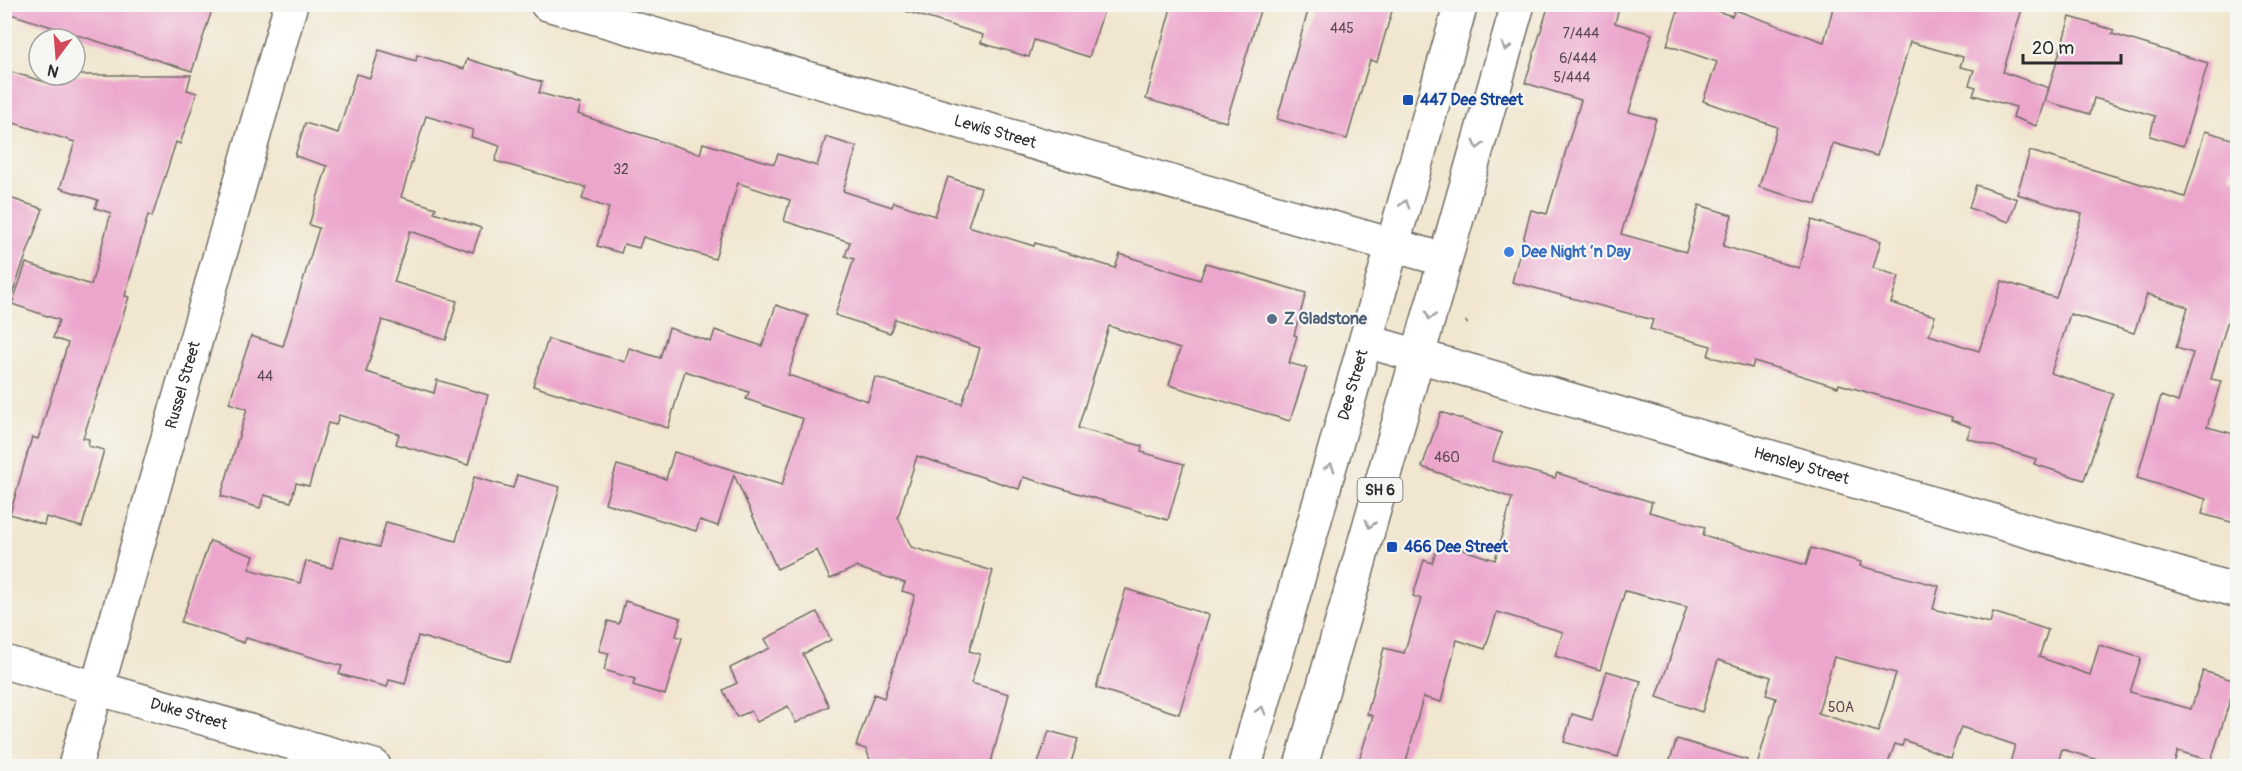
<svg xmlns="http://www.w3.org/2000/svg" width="2242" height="771" font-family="Pangolin,sans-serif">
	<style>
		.building { fill: #eca6cc; fill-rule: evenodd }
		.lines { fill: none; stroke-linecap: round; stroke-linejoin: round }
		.street-casing { stroke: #706c64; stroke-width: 36 }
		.primary-casing { stroke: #706c64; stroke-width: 36 }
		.path { stroke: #706c64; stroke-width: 4; stroke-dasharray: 1.5 4.5; stroke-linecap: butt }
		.street { stroke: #fff; stroke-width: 33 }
		.primary { stroke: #fff; stroke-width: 33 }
		.oneway { stroke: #a0a0a0 }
		.transit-dot { fill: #1a4fb4; stroke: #f6f6f2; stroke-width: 2 }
		.shop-dot { fill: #3f7fe0; stroke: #f6f6f2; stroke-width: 2 }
		.service-dot { fill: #5c6f8a; stroke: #f6f6f2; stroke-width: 2 }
		.labels { text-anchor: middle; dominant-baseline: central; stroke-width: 4.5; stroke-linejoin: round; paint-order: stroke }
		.number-label { font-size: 14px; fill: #5b4a53 }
		.shield { fill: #f6f6f2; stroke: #686867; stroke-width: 1.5 }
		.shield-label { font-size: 15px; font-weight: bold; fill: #2b2b2b }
		.transit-label { font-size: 16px; font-weight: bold; fill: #164399; stroke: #f6f6f2; text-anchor: start }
		.street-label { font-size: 16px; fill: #2b2b2b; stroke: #f6f6f2 }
		.shop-label { font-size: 16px; font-weight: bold; fill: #366cbe; stroke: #f6f6f2; text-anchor: start }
		.service-label { font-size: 16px; font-weight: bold; fill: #4e5e75; stroke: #f6f6f2; text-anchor: start }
	</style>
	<rect width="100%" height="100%" fill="#f6f6f2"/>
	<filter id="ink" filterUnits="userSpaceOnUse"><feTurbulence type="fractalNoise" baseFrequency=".0167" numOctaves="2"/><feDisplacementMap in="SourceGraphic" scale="12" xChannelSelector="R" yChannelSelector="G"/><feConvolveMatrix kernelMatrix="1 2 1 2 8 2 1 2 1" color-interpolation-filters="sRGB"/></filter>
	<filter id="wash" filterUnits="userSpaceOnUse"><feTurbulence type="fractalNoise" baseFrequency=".008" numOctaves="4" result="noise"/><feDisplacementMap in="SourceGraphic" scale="24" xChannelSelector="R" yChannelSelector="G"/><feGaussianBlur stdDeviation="1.35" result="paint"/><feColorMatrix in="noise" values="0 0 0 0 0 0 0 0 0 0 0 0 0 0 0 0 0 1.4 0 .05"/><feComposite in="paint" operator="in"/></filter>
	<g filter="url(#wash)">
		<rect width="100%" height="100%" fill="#f1e6cf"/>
		<g id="blocks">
			<!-- building -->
			<g class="building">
				<polygon points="4,4 214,4 192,71 4,12"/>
				<polygon points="906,4 1106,4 1089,57 1034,40 1029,57 981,43 983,35 905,11"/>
				<polygon points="1172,4 1262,4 1226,122 1146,99"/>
				<polygon points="1310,4 1394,4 1377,62 1370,60 1347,139 1277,119"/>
				<polygon points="1549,4 1620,4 1615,23 1652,34 1629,112 1656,119 1621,234 1686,252 1699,205 1732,215 1723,246 1799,268 1812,220 1881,241 1873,268 1899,276 1891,303 1935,316 1929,335 1979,351 2002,281 2056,298 2082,214 2017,194 2030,151 2185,197 2205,131 2238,141 2238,152 2230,176 2238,178 2238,285 2211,379 2221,381 2207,427 2238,435 2238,524 2202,514 2206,499 2137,478 2161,396 2178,402 2193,353 2176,348 2188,307 2147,294 2134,333 2070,314 2051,373 2113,394 2084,480 2034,464 2036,459 1967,438 1971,427 1951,420 1952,417 1839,384 1838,387 1754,361 1752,368 1708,356 1711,346 1650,329 1653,320 1512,282 1531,210 1547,214 1581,100 1525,83"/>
				<polygon points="1680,4 1696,4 1732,16 1735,10 1824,42 1834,4 2007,4 2022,9 2003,72 2049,88 2036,126 2013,117 2016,107 1973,95 1976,87 1969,85 1974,70 1960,67 1963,57 1910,42 1877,156 1833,143 1816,204 1759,187 1777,127 1703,101 1717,62 1667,45"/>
				<polygon points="2070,17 2114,30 2112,34 2208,63 2183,146 2150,136 2155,116 2094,98 2090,114 2045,101"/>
				<polygon points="379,50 416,61 417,55 464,69 467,59 542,82 539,93 580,104 577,114 700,154 703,143 774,164 778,154 817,166 826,137 857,147 843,191 892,207 894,202 935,216 948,177 981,188 968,226 1034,246 1035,243 1115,268 1120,254 1200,280 1206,263 1306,293 1294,335 1297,336 1289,363 1307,368 1290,421 1169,385 1180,349 1109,326 1078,428 1142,446 1141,452 1184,464 1168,520 1023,477 1019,489 917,456 898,517 911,547 993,571 969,651 980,654 971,683 1009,694 990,766 916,766 903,762 890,766 875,766 870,760 866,749 856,746 874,694 884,698 915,595 902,591 905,583 856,567 830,579 817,550 777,569 734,475 718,526 700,520 696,531 605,503 617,465 666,479 674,452 782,485 803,419 746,399 749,392 685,371 668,428 533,386 548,339 625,362 629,348 660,358 669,328 711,342 715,330 762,346 776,305 808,316 788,375 868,401 875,377 962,404 980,348 895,319 890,333 835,315 854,259 845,256 850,242 784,221 790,200 738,183 715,259 643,237 639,248 624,244 621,253 597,246 609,208 582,199 586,187 495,161 500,146 471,137 473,130 426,116 401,197 436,208 434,212 481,228 473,252 410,231 394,282 457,301 446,340 382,320 366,372 434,393 437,380 488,395 468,465 396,444 399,434 339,415 336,425 328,423 309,486 296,483 291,502 264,495 260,508 221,496 247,409 229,403 251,336 283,346 319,228 309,225 327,166 295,156 305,123 338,133 356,74 370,78"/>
				<polygon points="4,70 46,82 49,75 191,75 187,90 197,93 180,144 176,142 152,217 148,215 125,296 129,297 83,438 89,439 88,446 104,450 82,527 46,517 44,525 10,514 32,437 38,439 68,343 53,338 59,320 12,304 26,263 91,285 111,213 95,208 98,200 60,188 75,142 4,120"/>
				<polygon points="1976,185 2017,199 2009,222 1969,208"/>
				<polygon points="4,196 43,209 8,305 4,304"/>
				<path d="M 1441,412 L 1502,433 L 1492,461 L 1555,478 L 1557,473 L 1652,502 L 1649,512 L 1705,527 L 1703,535 L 1806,565 L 1811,548 L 1861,562 L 1860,566 L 1939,586 L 1933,609 L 1990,623 L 1993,612 L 2048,630 L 2039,657 L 2090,675 L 2099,645 L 2141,658 L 2130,692 L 2191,709 L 2203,671 L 2236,681 L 2211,761 L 2178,751 L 2173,766 L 2117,766 L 2062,749 L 2057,766 L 2009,766 L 2015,745 L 1961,727 L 1950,757 L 1904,740 L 1902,746 L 1895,744 L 1887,766 L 1757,766 L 1776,698 L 1766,695 L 1771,677 L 1718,660 L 1702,712 L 1657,697 L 1687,607 L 1625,591 L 1600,670 L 1555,656 L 1563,632 L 1497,612 L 1485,649 L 1457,640 L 1441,702 L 1423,697 L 1405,766 L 1357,766 L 1373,716 L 1367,714 L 1384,648 L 1404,653 L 1421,599 L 1413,596 L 1424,560 L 1432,563 L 1439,542 L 1495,560 L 1512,498 L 1422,467 ZM 1834,657 L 1896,673 L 1878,732 L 1818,713 Z"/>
				<polygon points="517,475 560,487 510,662 418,636 405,684 389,680 387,687 339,674 342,666 246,638 244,643 181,622 210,541 254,556 249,569 300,583 306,561 332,568 340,537 379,547 386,522 456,541 474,477 513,488"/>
				<polygon points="1126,589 1209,615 1179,714 1096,688"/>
				<polygon points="625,601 681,618 676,636 682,638 665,695 633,685 635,679 604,670 609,653 599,651 608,621 619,624"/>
				<polygon points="817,612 831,640 803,654 829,706 796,723 788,706 757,722 751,711 737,717 723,690 737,683 730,668 770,648 765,639"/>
				<polygon points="1607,671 1641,681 1618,757 1564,742 1572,714 1592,720"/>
				<polygon points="1049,731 1078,739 1070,766 1037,766"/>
				<polygon points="1677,739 1747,760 1746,766 1668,766"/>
			</g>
		</g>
	</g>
	<g filter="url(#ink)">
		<use href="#blocks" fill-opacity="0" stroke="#706c64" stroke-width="1.5"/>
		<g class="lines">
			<defs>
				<g id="street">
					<path id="s1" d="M 547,4 L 1445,260"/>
					<path id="s2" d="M 1366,341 L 2238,591"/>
					<path id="s3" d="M 4,662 L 374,766"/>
					<path id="s4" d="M 75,766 L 291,4"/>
				</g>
				<g id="primary">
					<path id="s5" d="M 1245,766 L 1461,4"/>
					<polyline points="1301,766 1518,4"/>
				</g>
			</defs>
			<!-- street casing -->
			<use href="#street" class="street-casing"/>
			<!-- primary casing -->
			<use href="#primary" class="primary-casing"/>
			<!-- path -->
			<polyline class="path" points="1466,323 1471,320"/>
			<!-- street -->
			<use href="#street" class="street"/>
			<!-- primary -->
			<use href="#primary" class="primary"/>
		</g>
		<!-- one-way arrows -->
		<defs><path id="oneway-chevron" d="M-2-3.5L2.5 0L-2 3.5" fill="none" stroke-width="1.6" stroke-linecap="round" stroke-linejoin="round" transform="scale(1.5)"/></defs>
		<g class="oneway">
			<use href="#oneway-chevron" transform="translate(1506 47) rotate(106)"/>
			<use href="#oneway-chevron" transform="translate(1478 145) rotate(106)"/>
			<use href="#oneway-chevron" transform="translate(1405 204) rotate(-74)"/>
			<use href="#oneway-chevron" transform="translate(1430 316) rotate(106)"/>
			<use href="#oneway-chevron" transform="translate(1330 467) rotate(-74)"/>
			<use href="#oneway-chevron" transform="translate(1370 524) rotate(106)"/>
			<use href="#oneway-chevron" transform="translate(1261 710) rotate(-74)"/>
		</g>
	</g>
	<!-- markers -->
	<g class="transit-dot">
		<rect x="1402" y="94" width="12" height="12" rx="3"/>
		<rect x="1386" y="541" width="12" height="12" rx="3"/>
	</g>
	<circle class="shop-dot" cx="1509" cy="252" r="6"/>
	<circle class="service-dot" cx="1272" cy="319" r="6"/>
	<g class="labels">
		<!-- number labels -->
		<g class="number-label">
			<text x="1342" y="28">445</text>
			<text x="1581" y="33">7/444</text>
			<text x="1578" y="58">6/444</text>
			<text x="1572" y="77">5/444</text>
			<text x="621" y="169">32</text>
			<text x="265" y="376">44</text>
			<text x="1447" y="457">460</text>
			<text x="1841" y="707">50A</text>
		</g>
		<!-- shield labels -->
		<rect class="shield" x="1357.5" y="478" width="45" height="24" rx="4.5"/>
		<g class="shield-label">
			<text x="1380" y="490">SH 6</text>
		</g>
		<!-- transit labels -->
		<g class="transit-label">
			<text x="1420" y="100">447 Dee Street</text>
			<text x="1404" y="547">466 Dee Street</text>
		</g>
		<!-- street labels -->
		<g class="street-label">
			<text stroke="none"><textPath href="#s1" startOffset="466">Lewis Street</textPath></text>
			<text stroke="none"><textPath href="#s4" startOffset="396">Russel Street</textPath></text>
			<text stroke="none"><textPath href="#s5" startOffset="396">Dee Street</textPath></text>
			<text stroke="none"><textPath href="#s2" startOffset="453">Hensley Street</textPath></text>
			<text stroke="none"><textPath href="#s3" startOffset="192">Duke Street</textPath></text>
		</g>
		<!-- shop labels -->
		<g class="shop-label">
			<text x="1521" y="252">Dee Night ‘n Day</text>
		</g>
		<!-- service labels -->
		<g class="service-label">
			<text x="1284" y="319">Z Gladstone</text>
		</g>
	</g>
	<!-- margin -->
	<rect width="2242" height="771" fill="none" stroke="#f6f6f2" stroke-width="24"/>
	<!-- north arrow -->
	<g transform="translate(57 57) rotate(196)"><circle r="28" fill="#f6f6f2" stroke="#a5a5a2" stroke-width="1.5"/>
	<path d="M0-4.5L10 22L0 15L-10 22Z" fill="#d1495b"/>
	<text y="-9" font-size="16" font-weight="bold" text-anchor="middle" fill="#2b2b2b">N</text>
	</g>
	<!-- scale -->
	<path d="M2023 54v9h98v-9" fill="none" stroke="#2b2b2b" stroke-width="3"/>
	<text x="2032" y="54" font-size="18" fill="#2b2b2b" stroke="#f6f6f2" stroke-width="4.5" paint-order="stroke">20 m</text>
</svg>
